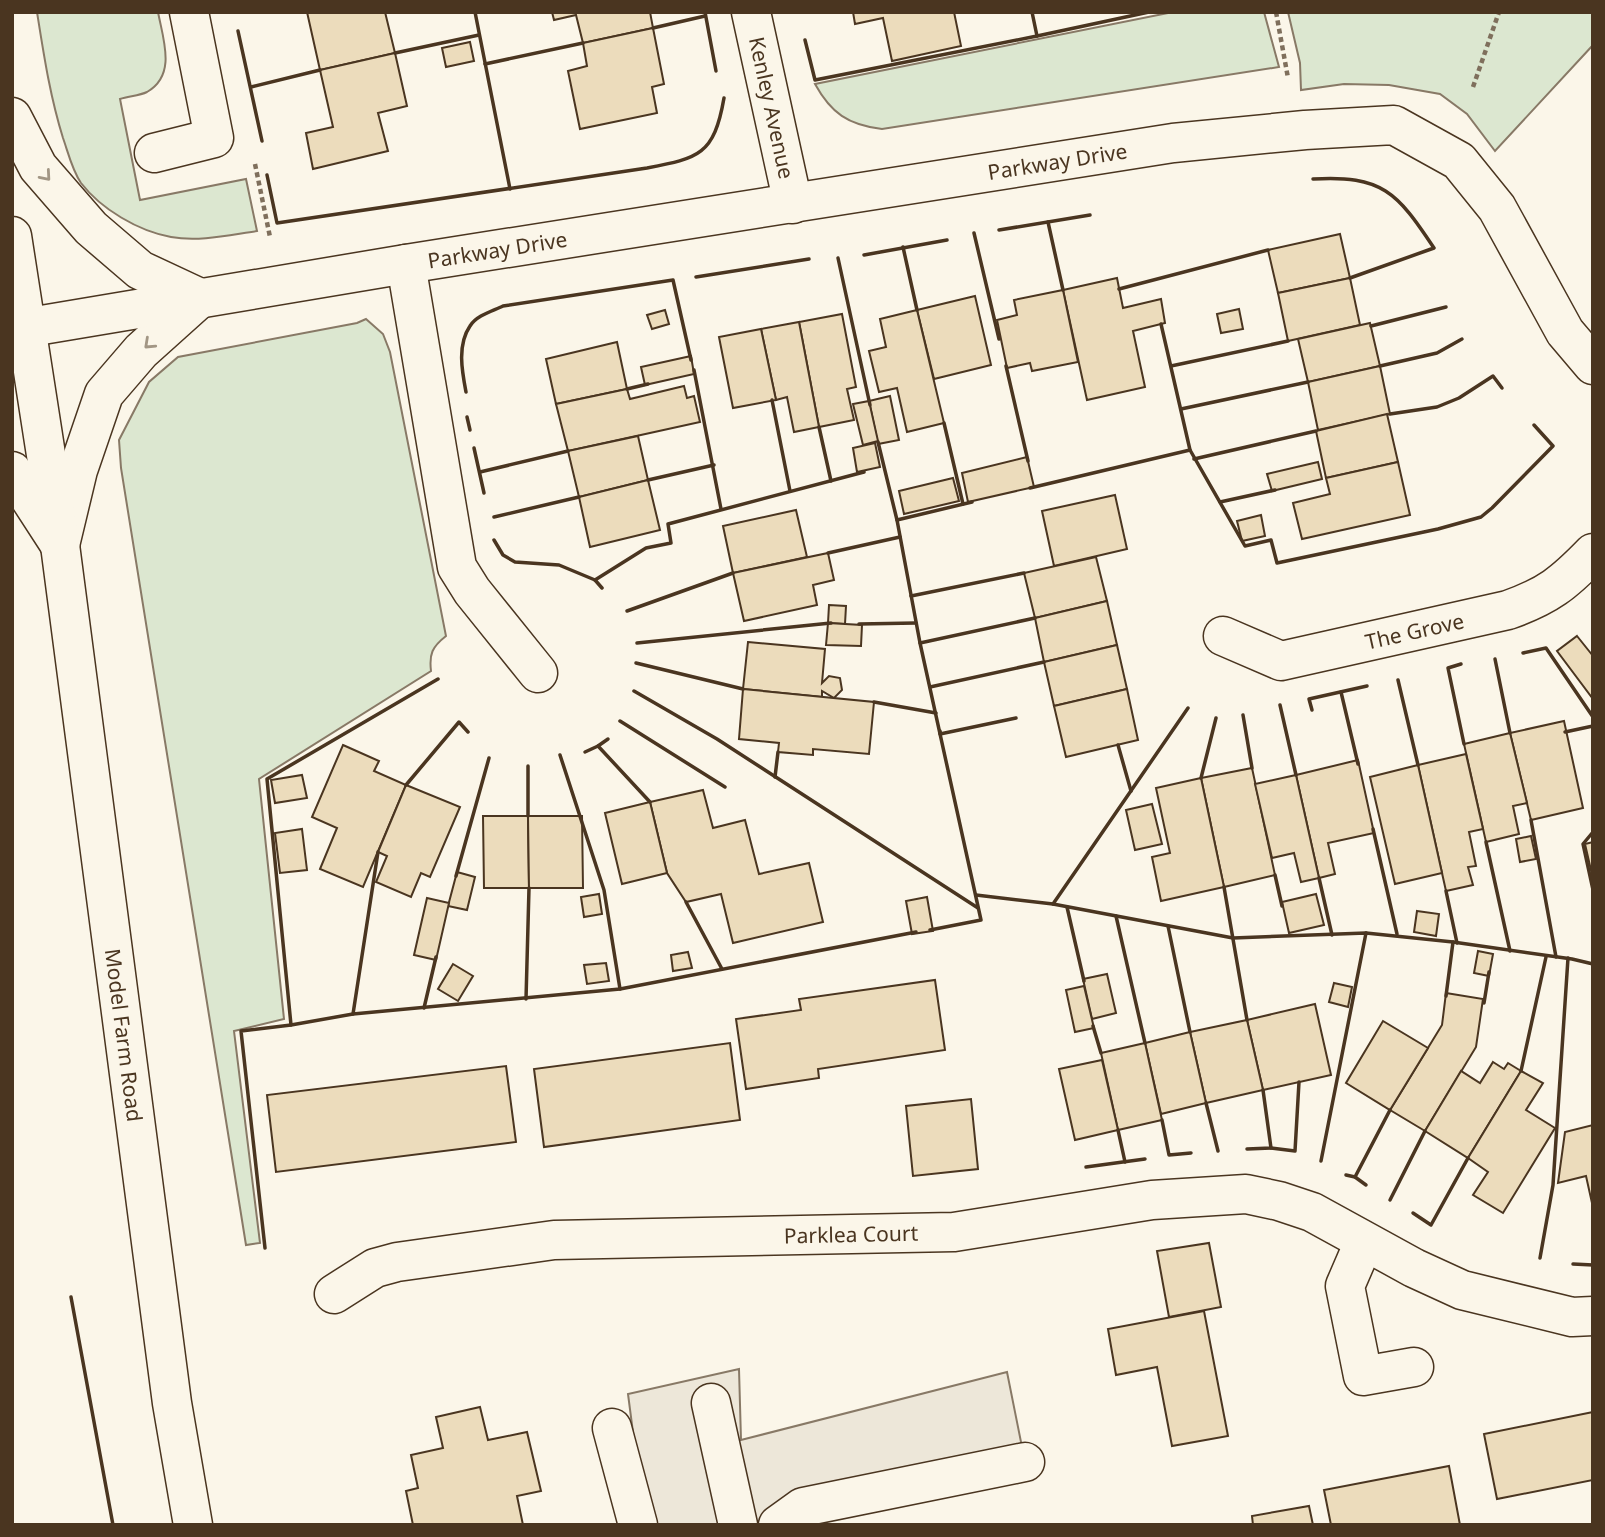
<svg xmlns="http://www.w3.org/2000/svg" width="1605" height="1537" font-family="'Noto Sans',sans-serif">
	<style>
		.green { fill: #dce7d0; stroke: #887966; stroke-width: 2 }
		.parking { fill: #ede7d9; stroke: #887966; stroke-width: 2 }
		.building { fill: #ecdcbc; stroke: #4a3520; stroke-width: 2 }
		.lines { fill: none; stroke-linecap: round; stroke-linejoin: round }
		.minor-casing { stroke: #4a3520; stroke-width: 41 }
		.major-casing { stroke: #4a3520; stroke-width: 41 }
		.path { stroke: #7f6f5c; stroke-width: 4.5; stroke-dasharray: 5 3.5; stroke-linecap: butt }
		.minor { stroke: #fbf6e9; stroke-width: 38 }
		.major { stroke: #fbf6e9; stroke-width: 38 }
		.wall { stroke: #4a3520; stroke-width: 3.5 }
		.oneway { stroke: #a29684 }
		.labels { text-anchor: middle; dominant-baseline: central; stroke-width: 5; stroke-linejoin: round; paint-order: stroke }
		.street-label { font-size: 21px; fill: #4a3520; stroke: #fbf6e9 }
	</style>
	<rect width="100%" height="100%" fill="#fbf6e9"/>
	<!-- green -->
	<g class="green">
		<path d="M 37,12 L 158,12 C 163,39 177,75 147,92 C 139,96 128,96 120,99 L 140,200 L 246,179 L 257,231 C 229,235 199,242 171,237 C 138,231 101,209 81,183 C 72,170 68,152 63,138 C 50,96 44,56 37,12 Z"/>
		<path d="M 1173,12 L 1264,12 L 1279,67 L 882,129 C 848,125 831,113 815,84 Z"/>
		<polygon points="1288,12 1593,12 1593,45 1495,151 1467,114 1440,94 1389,85 1344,84 1301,90 1300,63"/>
		<path d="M 366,319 L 383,334 L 390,352 L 446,636 C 432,647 429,654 431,671 L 259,779 L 284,1019 L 234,1031 L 260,1243 L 246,1245 L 121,468 L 119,440 L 149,382 L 178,357 L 357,323 Z"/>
	</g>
	<!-- parking -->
	<polygon class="parking" points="739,1369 741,1440 1007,1372 1025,1462 799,1525 645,1525 628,1394"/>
	<!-- building -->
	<g class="building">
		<polygon points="307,12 385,12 395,53 320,70"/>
		<polygon points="552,12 650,12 653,28 583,43 576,15 554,20"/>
		<polygon points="853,12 954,12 961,46 892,61 883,18 855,24"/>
		<polygon points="653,28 664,84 652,87 657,113 580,129 568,71 587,66 583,43"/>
		<polygon points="470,42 474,61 446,67 442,48"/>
		<polygon points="395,53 407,106 378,113 388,151 313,169 306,133 333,127 320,70"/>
		<polygon points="1340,234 1350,278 1278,293 1268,250"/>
		<polygon points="1117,278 1123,308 1161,299 1165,323 1133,331 1145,387 1087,400 1063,290"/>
		<polygon points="1350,278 1360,325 1288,341 1278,293"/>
		<polygon points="1063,290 1078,362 1032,371 1030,363 1007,368 997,320 1017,315 1014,300"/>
		<polygon points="975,296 991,365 934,379 917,310"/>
		<polygon points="1239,309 1243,329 1221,333 1217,314"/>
		<polygon points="665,310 669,324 652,329 647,315"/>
		<polygon points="917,310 944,423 907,432 897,388 879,392 869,351 886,347 880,319"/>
		<polygon points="842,314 856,387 847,389 854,420 819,427 799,322"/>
		<polygon points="799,322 819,427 794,432 787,397 776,400 761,329"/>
		<polygon points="1370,323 1380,366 1308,382 1298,339"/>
		<polygon points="761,329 776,400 733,408 719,337"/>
		<polygon points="617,342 627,389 556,404 546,359"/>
		<polygon points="691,356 694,374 645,385 641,367"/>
		<polygon points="1380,366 1390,414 1318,430 1308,382"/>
		<polygon points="684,386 687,398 694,396 700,422 568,451 556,404 627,389 630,399"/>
		<polygon points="890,396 899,440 878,444 869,401"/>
		<polygon points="869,401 878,441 863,445 853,404"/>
		<polygon points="1387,414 1398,462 1326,478 1316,431"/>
		<polygon points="638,436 648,480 579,497 568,451"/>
		<polygon points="875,443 880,467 857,472 853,448"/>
		<polygon points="1027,457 1034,487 968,502 962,473"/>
		<polygon points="1318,462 1322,479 1272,491 1267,474"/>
		<polygon points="1398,462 1410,515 1302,539 1293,503 1330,494 1326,478"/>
		<polygon points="953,478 959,501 904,514 899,491"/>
		<polygon points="648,480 660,530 590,547 579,497"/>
		<polygon points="1115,495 1127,549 1054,566 1042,511"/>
		<polygon points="796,510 807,557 733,573 723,526"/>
		<polygon points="1261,515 1265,536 1242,541 1237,521"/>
		<polygon points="828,553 834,580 813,585 817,605 744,621 733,573"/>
		<polygon points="1096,557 1107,601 1035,618 1024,573"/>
		<polygon points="1107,601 1117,645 1044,662 1035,618"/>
		<polygon points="829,605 846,606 845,624 828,623"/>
		<polygon points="828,623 862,625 861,646 826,645"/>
		<polygon points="1577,636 1593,656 1593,699 1557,651"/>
		<polygon points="748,642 825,649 822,683 829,676 840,678 842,690 834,698 822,691 822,697 743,689"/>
		<polygon points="1117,645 1127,689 1054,706 1044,662"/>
		<polygon points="743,689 874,702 869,754 813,749 813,755 778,752 779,743 739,739"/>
		<polygon points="1127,689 1138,740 1066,757 1054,706"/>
		<polygon points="1564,721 1583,808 1531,820 1510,733"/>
		<polygon points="1510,733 1527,803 1513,806 1519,834 1486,842 1464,744"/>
		<polygon points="343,745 379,761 374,771 406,785 363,887 320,869 337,828 312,817"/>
		<polygon points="1466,754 1483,829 1469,832 1476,866 1468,867 1473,885 1446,891 1418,765"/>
		<polygon points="1358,760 1374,833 1328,843 1335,874 1319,878 1296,775"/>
		<polygon points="1418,765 1442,873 1395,884 1370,777"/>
		<polygon points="1252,768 1275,875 1224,887 1201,778"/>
		<polygon points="302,775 307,798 275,803 271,780"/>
		<polygon points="1296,775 1319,878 1301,882 1294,853 1272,858 1255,784"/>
		<polygon points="1201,778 1224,887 1161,901 1152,857 1170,853 1156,788"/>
		<polygon points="406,785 460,807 430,877 421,873 411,897 376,882 387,856 378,852"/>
		<polygon points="703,790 713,828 745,820 759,874 809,863 823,922 733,943 721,894 686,902 667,873 650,802"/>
		<polygon points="650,802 667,873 622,884 605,813"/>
		<polygon points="1152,804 1162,844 1135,850 1126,810"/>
		<polygon points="483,816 528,816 529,888 484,888"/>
		<polygon points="528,816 582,816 583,888 529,888"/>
		<polygon points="302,829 307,870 280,873 275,833"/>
		<polygon points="1531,836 1536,859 1520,862 1516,839"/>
		<polygon points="1593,842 1593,879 1585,844"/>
		<polygon points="457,872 475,877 467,910 448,906"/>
		<polygon points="599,894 602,914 584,917 581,897"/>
		<polygon points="1316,894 1324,925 1289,933 1282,902"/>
		<polygon points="927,897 933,931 912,934 906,901"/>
		<polygon points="427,898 449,903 436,960 414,955"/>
		<polygon points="1417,911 1439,914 1436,936 1414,932"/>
		<polygon points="1478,951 1493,954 1489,976 1474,973"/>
		<polygon points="688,952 692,968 673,971 671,955"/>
		<polygon points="606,963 609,981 587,984 584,965"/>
		<polygon points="453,964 473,976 458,1001 438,989"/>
		<polygon points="1107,974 1116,1013 1092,1019 1083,979"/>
		<polygon points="935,980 945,1050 818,1069 819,1078 746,1089 736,1019 801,1010 799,999"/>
		<polygon points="1334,983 1352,987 1348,1007 1329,1002"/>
		<polygon points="1084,986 1094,1028 1075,1032 1066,990"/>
		<polygon points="1446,993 1483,999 1476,1047 1425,1131 1390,1110 1442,1025"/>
		<polygon points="1315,1004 1331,1075 1263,1090 1247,1020"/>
		<polygon points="1247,1020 1263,1090 1206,1103 1190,1032"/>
		<polygon points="1383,1021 1428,1048 1390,1110 1346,1083"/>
		<polygon points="1190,1032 1206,1103 1161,1114 1145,1043"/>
		<polygon points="730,1043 740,1120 544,1147 534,1069"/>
		<polygon points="1145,1043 1162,1120 1118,1130 1101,1053"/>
		<polygon points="1102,1060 1118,1130 1075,1140 1059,1069"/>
		<polygon points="1493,1062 1504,1069 1508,1063 1521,1071 1468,1158 1425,1131 1461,1071 1480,1083"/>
		<polygon points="506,1066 516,1142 276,1172 267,1095"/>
		<polygon points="1521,1071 1543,1083 1526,1110 1555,1128 1503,1213 1473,1195 1488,1172 1468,1158"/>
		<polygon points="971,1099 978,1169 913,1176 906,1106"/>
		<polygon points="1593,1125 1593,1203 1592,1203 1586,1176 1558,1183 1565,1132"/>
		<polygon points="1209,1243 1221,1307 1169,1317 1157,1251"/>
		<polygon points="1204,1311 1228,1436 1172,1446 1157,1367 1116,1375 1108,1329"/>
		<polygon points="480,1407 488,1440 527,1432 541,1491 517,1496 523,1525 413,1525 406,1491 418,1488 411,1455 443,1448 436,1417"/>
		<polygon points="1593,1412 1593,1480 1497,1499 1484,1434"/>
		<polygon points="1449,1466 1460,1525 1331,1525 1324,1490"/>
		<polygon points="1309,1506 1313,1525 1253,1525 1252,1516"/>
	</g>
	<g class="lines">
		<defs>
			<g id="minor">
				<path id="s1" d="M 751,12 L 793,204"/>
				<polyline points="12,117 38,167 91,228 140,270 200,298 141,351 104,394 78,470 60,545"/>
				<polyline points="154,153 214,138 189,12"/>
				<polyline points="406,264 457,567 472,591 538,673"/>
				<path id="s2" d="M 12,330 L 406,264 L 1173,143 L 1305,130 L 1394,125 L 1459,161 L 1497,208 L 1565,332 L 1593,365"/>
				<polyline points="12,471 60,545"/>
				<path id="s3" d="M 1223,636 L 1281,661 L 1508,610 C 1548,596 1564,583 1593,553"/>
				<polyline points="1364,1242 1345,1286 1363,1376 1414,1367"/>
				<path id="s4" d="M 334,1294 L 375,1268 L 397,1262 L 554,1240 L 954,1232 L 1152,1200 L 1246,1194 L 1279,1201 L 1312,1212 L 1414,1268 L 1462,1290 L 1572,1317 L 1593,1316"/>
				<polyline points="711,1403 738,1525"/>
				<polyline points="612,1428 638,1525"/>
				<polyline points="778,1525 803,1507 1025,1462"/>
			</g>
			<g id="major">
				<path id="s5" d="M 12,236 L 60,545 L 172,1403 L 193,1525"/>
			</g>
		</defs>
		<!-- minor casing -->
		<use href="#minor" class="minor-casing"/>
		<!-- major casing -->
		<use href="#major" class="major-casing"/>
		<!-- path -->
		<g class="path">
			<polyline points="1276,12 1288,78"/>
			<polyline points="1473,87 1499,12"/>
			<polyline points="255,164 270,237"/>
		</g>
		<!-- minor -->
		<use href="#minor" class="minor"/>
		<!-- major -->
		<use href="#major" class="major"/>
		<!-- wall -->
		<g class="wall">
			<polyline points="475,12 510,189"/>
			<polyline points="705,12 716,71"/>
			<polyline points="653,28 705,16"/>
			<polyline points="238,31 262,141"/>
			<polyline points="1037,36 1149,12"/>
			<polyline points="805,40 815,80 1037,36 1032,12"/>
			<polyline points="395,53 479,35"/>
			<polyline points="485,64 583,43"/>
			<polyline points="251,87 320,70"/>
			<path d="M 267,175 L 277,223 L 647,168 C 699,158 714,155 724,98"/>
			<path d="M 1313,179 C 1382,175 1397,192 1434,248 L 1350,278"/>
			<polyline points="1048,222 1063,290"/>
			<polyline points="999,230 1090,215"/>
			<polyline points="974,233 999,339"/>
			<polyline points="903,247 917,310"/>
			<polyline points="864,255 947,240"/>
			<polyline points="838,258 870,405"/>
			<polyline points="696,277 809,259"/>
			<polyline points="1119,289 1268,250"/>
			<polyline points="1371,326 1446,307"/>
			<polyline points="1006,366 1028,461"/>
			<polyline points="1171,366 1288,341"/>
			<polyline points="1380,366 1437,353 1462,339"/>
			<polyline points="694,370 721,509"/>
			<polyline points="627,389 648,384"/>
			<path d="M 466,392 C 462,371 457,345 470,326 C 477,315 493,311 503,306 L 673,280 L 691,360"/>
			<polyline points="772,400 790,491"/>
			<polyline points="1181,409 1308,382"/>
			<polyline points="1390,414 1437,407 1459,398 1493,376 1502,388"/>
			<polyline points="467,417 470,430"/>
			<polyline points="944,423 963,504"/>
			<polyline points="819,427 831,481"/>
			<polyline points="878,442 897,520"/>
			<polyline points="474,448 484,493"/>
			<polyline points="1190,450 1245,546 1271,540 1277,563 1438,529 1481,517 1492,508 1553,446 1534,425"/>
			<polyline points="1194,459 1316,431"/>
			<polyline points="480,472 568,451"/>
			<polyline points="648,480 714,465"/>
			<polyline points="1030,488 1190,450 1161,324"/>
			<polyline points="1220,502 1275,490"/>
			<polyline points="494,517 579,497"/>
			<polyline points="494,540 503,555 515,562 559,565 595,580 602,588"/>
			<polyline points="828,553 900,537"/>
			<polyline points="595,580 646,548 671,543 668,524 864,472"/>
			<polyline points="911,596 1024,573"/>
			<polyline points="627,611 733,573"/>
			<polyline points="859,624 916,623"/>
			<polyline points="637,643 831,623"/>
			<polyline points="920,643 1035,618"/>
			<polyline points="1523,653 1546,648 1593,717"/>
			<polyline points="1495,659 1510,733"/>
			<polyline points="636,663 743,689"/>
			<polyline points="1461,664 1448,668 1464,744"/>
			<polyline points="1398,680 1418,765"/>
			<polyline points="930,687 1044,662"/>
			<polyline points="634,691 717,739 978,908"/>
			<polyline points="1341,692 1358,764"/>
			<polyline points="874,702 936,713"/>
			<polyline points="1280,705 1296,775"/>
			<polyline points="1312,710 1309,699 1367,686"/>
			<polyline points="1243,715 1252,768"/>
			<polyline points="620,721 725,787"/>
			<polyline points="940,731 940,734 1016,718"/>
			<polyline points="1565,732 1593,726"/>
			<polyline points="1118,745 1131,791"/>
			<polyline points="598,746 650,802"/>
			<polyline points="585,752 598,746 608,739"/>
			<polyline points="560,755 604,890 620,989"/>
			<polyline points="775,777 778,752"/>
			<polyline points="1201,778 1216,718"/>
			<polyline points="406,785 459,722 468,732"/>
			<polyline points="528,816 528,766"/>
			<polyline points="1531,820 1556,957"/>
			<polyline points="1373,829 1397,934"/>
			<polyline points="1593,832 1583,844 1593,890"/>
			<polyline points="1486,842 1510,951"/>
			<polyline points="1275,875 1282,906"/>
			<polyline points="456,876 489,758"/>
			<polyline points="1319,878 1332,935"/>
			<polyline points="1224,887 1247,1020"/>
			<polyline points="1446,891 1457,943"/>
			<polyline points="976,895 1053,904 1233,938 1366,933 1453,942 1572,959 1593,964"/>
			<polyline points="686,902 722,969"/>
			<polyline points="1053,904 1188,708"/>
			<polyline points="1067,907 1084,981"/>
			<polyline points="1116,916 1145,1043"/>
			<polyline points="1168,926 1190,1032"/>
			<polyline points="930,930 981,920 920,643 897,520 972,502"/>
			<polyline points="1446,996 1453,942"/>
			<polyline points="526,999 529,888"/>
			<polyline points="1484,1003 1489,972"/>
			<polyline points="424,1008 436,957"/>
			<polyline points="353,1014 378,852"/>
			<polyline points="291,1025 353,1014 620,989 916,932"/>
			<polyline points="1093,1026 1101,1053"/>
			<polyline points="1521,1071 1546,957"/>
			<polyline points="1206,1103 1218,1151"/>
			<polyline points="1162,1120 1169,1155 1191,1153"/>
			<polyline points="1118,1130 1125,1162"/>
			<polyline points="1271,1148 1295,1151 1299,1082"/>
			<polyline points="1247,1149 1271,1148 1263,1090"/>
			<polyline points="1321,1161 1366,933"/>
			<polyline points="1086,1167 1145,1159"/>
			<polyline points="1346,1175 1355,1177 1366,1185"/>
			<polyline points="1355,1177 1390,1110"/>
			<polyline points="1390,1200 1425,1131"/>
			<polyline points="1413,1213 1431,1225 1468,1158"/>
			<polyline points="265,1248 241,1031 291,1025 267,779 438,679"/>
			<polyline points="1540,1258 1553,1185 1568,958"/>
			<polyline points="1573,1264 1593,1265"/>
			<polyline points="71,1297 113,1525"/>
		</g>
	</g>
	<!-- one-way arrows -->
	<defs><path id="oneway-chevron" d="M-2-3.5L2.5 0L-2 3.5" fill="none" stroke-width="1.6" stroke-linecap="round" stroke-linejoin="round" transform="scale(1.75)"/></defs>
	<g class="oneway">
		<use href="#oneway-chevron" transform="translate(46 176) rotate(49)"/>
		<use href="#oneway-chevron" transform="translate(149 344) rotate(137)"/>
	</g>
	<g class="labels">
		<!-- street labels -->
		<g class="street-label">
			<text stroke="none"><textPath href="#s1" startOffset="98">Kenley Avenue</textPath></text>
			<text stroke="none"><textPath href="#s2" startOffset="1059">Parkway Drive</textPath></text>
			<text stroke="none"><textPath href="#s2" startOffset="492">Parkway Drive</textPath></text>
			<text stroke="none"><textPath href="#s3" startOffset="200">The Grove</textPath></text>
			<text stroke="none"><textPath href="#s5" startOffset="807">Model Farm Road</textPath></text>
			<text stroke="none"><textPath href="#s4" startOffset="527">Parklea Court</textPath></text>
		</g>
	</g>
	<!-- border -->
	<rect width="1605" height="1537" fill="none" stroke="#4a3520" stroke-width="28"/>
</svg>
